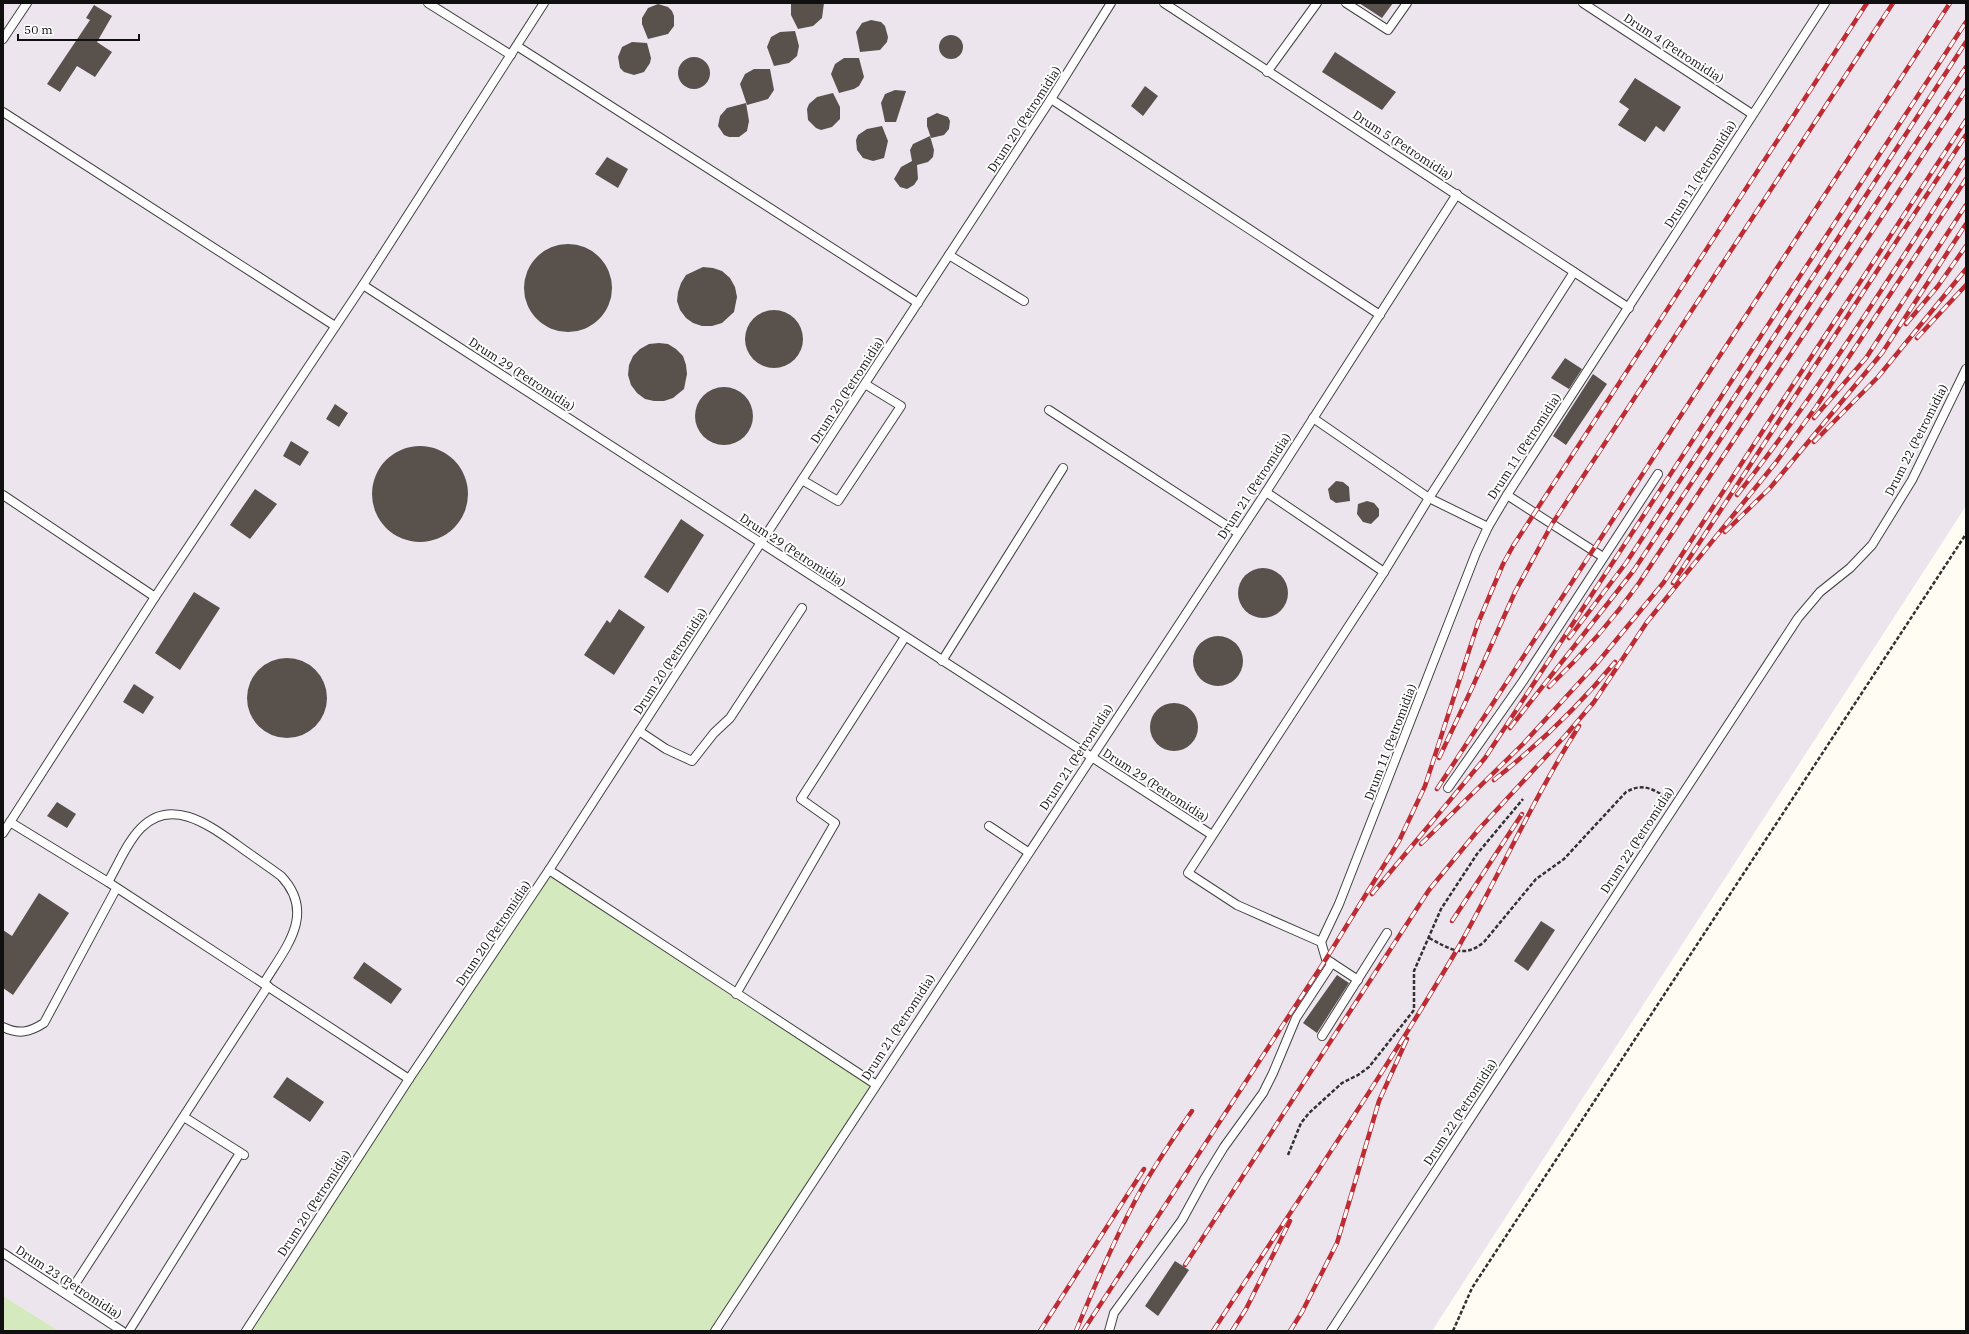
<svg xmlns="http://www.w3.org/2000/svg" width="1969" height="1334" font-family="'IBM Plex Serif',serif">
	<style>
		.industrial { fill: #ede5ee }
		.green { fill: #d4e9bd }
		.building { fill: #58514c }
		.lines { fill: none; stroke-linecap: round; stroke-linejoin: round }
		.service-casing { stroke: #434343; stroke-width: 10 }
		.path { stroke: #323232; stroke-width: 2.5; stroke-dasharray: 4 2; stroke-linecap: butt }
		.service { stroke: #fff; stroke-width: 8 }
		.rail-casing { stroke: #bd2b33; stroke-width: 4.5 }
		.rail { stroke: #fff; stroke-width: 3; stroke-dasharray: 9; stroke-linecap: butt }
		.labels { text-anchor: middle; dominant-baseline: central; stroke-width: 4; stroke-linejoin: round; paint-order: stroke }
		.street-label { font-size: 12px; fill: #101010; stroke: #fff }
	</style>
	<rect width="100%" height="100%" fill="#fffcf3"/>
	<!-- industrial -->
	<polygon class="industrial" points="3,3 1966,3 1966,506 1432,1331 59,1331 3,1296"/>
	<!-- green -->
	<g class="green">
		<polygon points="549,870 875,1084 715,1331 246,1331"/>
		<polygon points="3,1296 59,1331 3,1331"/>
	</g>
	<!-- building -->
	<g class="building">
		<polygon points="791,3 824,3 822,18 813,26 798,29 791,15"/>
		<polygon points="1359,3 1393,3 1382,18"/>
		<polygon points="658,4 668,7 672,11 674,16 674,26 668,34 648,39 642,24 642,18 648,8"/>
		<polygon points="94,5 112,16 97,42 112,52 95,77 77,66 60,92 47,84 90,20 86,18"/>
		<polygon points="871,20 881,22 885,26 888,37 887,42 880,50 860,52 856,32 862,23"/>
		<polygon points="795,31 799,46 797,56 789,63 774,66 767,47 771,37 780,32"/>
		<circle cx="951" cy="47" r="12"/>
		<polygon points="632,42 647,43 651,58 650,63 644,72 634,75 624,72 620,68 618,57 622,47"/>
		<polygon points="1335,52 1396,92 1382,110 1322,72"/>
		<circle cx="694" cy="73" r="16"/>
		<polygon points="844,58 859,58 864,77 859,86 854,89 839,93 831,74 835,64"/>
		<polygon points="754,69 770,69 774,90 768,99 747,105 740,84 745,74"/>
		<polygon points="1635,78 1681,107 1664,132 1656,126 1645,142 1618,125 1629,109 1619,102"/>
		<polygon points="1145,86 1158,96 1143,116 1131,106"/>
		<polygon points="895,90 906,91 896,122 885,122 881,103 885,94"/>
		<polygon points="833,93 840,107 840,119 832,127 821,130 816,128 808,120 807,109 809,104 817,97"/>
		<polygon points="746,103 749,121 747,131 739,137 729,137 724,135 718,126 720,116 727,108"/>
		<polygon points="937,113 948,117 950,121 949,129 944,135 931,138 927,126 927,118"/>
		<polygon points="882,126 888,141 884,158 873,161 863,158 857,150 856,140 858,135 867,129"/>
		<polygon points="930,136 934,150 933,157 928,162 917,165 918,179 914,185 907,189 900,187 894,179 901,167 912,161 910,150 913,144"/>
		<polygon points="607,157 628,169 618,188 595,174"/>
		<circle cx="568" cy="288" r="44"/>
		<polygon points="703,267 713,268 722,271 730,278 735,287 737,297 734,312 722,323 712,326 702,326 693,323 686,318 680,310 677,301 678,292 681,283 686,275"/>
		<circle cx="774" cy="339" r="29"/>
		<polygon points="659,343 668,344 676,349 683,356 686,365 687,374 684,389 673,398 664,401 654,401 645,399 637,393 631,385 628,375 629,365 633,356 640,349 649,344"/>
		<polygon points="1565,358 1582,369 1569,389 1551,378"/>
		<polygon points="1593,374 1607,384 1566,445 1553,436"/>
		<circle cx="724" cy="416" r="29"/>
		<polygon points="335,404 348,413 339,427 326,419"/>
		<polygon points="291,441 309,452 300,466 283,456"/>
		<circle cx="420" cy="494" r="48"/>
		<polygon points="1336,481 1343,482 1349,487 1350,501 1336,503 1330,499 1328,489"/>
		<polygon points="255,489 277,504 250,539 230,525"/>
		<polygon points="1367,501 1374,503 1379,509 1379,516 1371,524 1363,522 1357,514 1358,504"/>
		<polygon points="681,519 704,535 668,593 644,577"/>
		<circle cx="1263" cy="593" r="25"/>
		<polygon points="194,592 220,608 180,670 155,653"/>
		<polygon points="619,609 645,627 614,675 584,655 607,620 610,623"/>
		<circle cx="1218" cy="661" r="25"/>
		<circle cx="287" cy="698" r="40"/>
		<polygon points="134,684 154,697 143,714 123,702"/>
		<circle cx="1174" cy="727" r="24"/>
		<polygon points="57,802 76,814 67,828 47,816"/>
		<polygon points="39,893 69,913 13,995 3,988 3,930 12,936"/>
		<polygon points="1541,921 1555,930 1528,971 1514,961"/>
		<polygon points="364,962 402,989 391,1004 353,978"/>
		<polygon points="1337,975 1349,983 1317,1033 1303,1023"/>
		<polygon points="287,1077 324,1102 310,1122 273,1097"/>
		<polygon points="1175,1261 1189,1270 1158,1316 1145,1306"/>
	</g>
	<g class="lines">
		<defs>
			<g id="service">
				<polyline points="428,3 511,55"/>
				<polyline points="1164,3 1629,308"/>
				<polyline points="1346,3 1388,30 1407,3"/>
				<polyline points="1583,3 1752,114"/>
				<polyline points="3,39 27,3"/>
				<polyline points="517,46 918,303"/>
				<polyline points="1267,72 1317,3"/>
				<polyline points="1051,99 1380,315"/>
				<polyline points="3,112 335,326"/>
				<polyline points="949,255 1024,301"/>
				<polyline points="363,285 1212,835"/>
				<polyline points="1049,410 1238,533"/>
				<polyline points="1313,418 1429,498 1488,527"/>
				<polyline points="802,480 838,501 901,406 865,384"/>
				<polyline points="1266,492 1384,572"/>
				<polyline points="3,495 155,597"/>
				<polyline points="1507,495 1603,557"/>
				<polyline points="942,661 1063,468"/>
				<polyline points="639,731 666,749 692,761 714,733 730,718 802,608"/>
				<polyline points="1448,788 1523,681 1658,474"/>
				<polyline points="10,822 108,882 409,1079"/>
				<polyline points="989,826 1028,852"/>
				<polyline points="3,833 155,597 363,285 544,3"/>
				<polyline points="549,870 875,1084"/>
				<path d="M 108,882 C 118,865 127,842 141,828 C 171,797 209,825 236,844 C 251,855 266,865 281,876 C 317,914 285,948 264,983"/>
				<polyline points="1321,942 1339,904 1476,553 1488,527 1507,495 1825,3"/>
				<polyline points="1358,980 1326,959 1321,942 1237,905 1188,873 1384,572 1429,498 1574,272"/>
				<polyline points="736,994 835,823 801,799 905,637"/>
				<path d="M 3,1027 C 19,1035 30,1032 44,1023 L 116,889"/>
				<polyline points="1322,1036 1387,933"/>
				<polyline points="184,1117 244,1155"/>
				<polyline points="3,1253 122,1331"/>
				<polyline points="68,1295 268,986"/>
				<polyline points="129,1331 240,1153"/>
				<polyline points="246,1331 409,1079 549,870 760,544 1051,99 1111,3"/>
				<polyline points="715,1331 1266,492 1457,194"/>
				<polyline points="1109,1331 1114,1313 1182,1220 1205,1178 1224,1147 1263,1093 1273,1073 1296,1018 1332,963"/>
				<polyline points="1331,1331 1798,618 1820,592 1850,568 1872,545 1912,480 1966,369"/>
			</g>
		</defs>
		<!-- service casing -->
		<use href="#service" class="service-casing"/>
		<!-- path -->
		<g class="path">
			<path d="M 1429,938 C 1450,949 1464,959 1484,942 L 1536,879 L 1564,859 L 1626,792 C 1642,783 1652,788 1667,798"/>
			<polyline points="1288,1155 1301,1123 1309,1113 1342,1083 1358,1075 1369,1067 1414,1010 1414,971 1441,909 1477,854 1523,799"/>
			<polyline points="1453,1331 1472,1288 1966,534"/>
		</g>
		<!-- service -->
		<use href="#service" class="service"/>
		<defs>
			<g id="rail">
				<polyline points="1906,324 1938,286 1966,246"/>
				<polyline points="1917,338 1966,285"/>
				<polyline points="1814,418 1866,358 1966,205"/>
				<polyline points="1814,442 1878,377 1966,269"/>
				<path d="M 1737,495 C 1821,389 1892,273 1966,159"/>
				<polyline points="1725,532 1770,488 1882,353 1966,224"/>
				<polyline points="1673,583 1966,135"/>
				<polyline points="1569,638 1626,563 1966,42"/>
				<path d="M 1549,687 C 1582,655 1612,621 1639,583 L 1966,90"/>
				<polyline points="1510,728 1634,570 1966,67"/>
				<polyline points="1439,758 1472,688 1515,592 1552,524 1893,3"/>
				<path d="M 1494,780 C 1538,745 1579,706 1615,662"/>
				<polyline points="1437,789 1950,3"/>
				<polyline points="1421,844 1523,744 1598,662 1664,582 1966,120"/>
				<polyline points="1372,894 1485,758 1966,22"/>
				<polyline points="1452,921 1522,814"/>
				<polyline points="1185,1265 1429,890 1479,829 1565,736 1594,702 1647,622 1777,461 1816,407 1966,179"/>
				<polyline points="1040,1331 1144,1169"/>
				<path d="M 1076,1331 C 1094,1287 1113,1243 1135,1201 C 1151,1170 1172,1140 1192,1111"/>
				<polyline points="1083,1331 1326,959 1399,841 1425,786 1478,623 1503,564 1513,546 1867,3"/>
				<path d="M 1213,1331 C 1294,1206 1379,1082 1455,953 C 1498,878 1533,799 1579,726"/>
				<polyline points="1232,1331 1246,1309 1290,1221"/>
				<polyline points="1290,1331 1302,1312 1337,1243 1379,1101 1407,1039"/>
			</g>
		</defs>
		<!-- rail casing -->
		<use href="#rail" class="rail-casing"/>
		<!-- rail -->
		<use href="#rail" class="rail"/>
	</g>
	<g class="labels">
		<!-- street labels -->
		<g class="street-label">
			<text transform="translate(1674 48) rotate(33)">Drum 4 (Petromidia)</text>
			<text transform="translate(1024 119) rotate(-57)">Drum 20 (Petromidia)</text>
			<text transform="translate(1403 145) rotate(33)">Drum 5 (Petromidia)</text>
			<text transform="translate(1700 174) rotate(-58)">Drum 11 (Petromidia)</text>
			<text transform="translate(522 374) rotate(33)">Drum 29 (Petromidia)</text>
			<text transform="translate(847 390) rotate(-57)">Drum 20 (Petromidia)</text>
			<text transform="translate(1916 440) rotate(-63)">Drum 22 (Petromidia)</text>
			<text transform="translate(1524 446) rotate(-57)">Drum 11 (Petromidia)</text>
			<text transform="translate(1254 486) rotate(-57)">Drum 21 (Petromidia)</text>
			<text transform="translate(793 550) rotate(33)">Drum 29 (Petromidia)</text>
			<text transform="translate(670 661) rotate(-57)">Drum 20 (Petromidia)</text>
			<text transform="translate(1390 742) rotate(-69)">Drum 11 (Petromidia)</text>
			<text transform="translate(1076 757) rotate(-57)">Drum 21 (Petromidia)</text>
			<text transform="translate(1156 785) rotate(33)">Drum 29 (Petromidia)</text>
			<text transform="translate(1637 840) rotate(-57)">Drum 22 (Petromidia)</text>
			<text transform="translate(493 933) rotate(-56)">Drum 20 (Petromidia)</text>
			<text transform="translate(898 1027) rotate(-57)">Drum 21 (Petromidia)</text>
			<text transform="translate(1460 1112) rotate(-57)">Drum 22 (Petromidia)</text>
			<text transform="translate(314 1203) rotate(-57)">Drum 20 (Petromidia)</text>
			<text transform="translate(69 1282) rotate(33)">Drum 23 (Petromidia)</text>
		</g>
	</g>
	<!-- border -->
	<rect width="1969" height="1334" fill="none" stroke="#101010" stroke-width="8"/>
	<!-- scale -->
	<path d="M18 34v6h121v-6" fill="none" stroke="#101010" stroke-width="2"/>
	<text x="24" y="34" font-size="12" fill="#101010" stroke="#ffffff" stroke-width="3" paint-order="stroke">50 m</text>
</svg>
